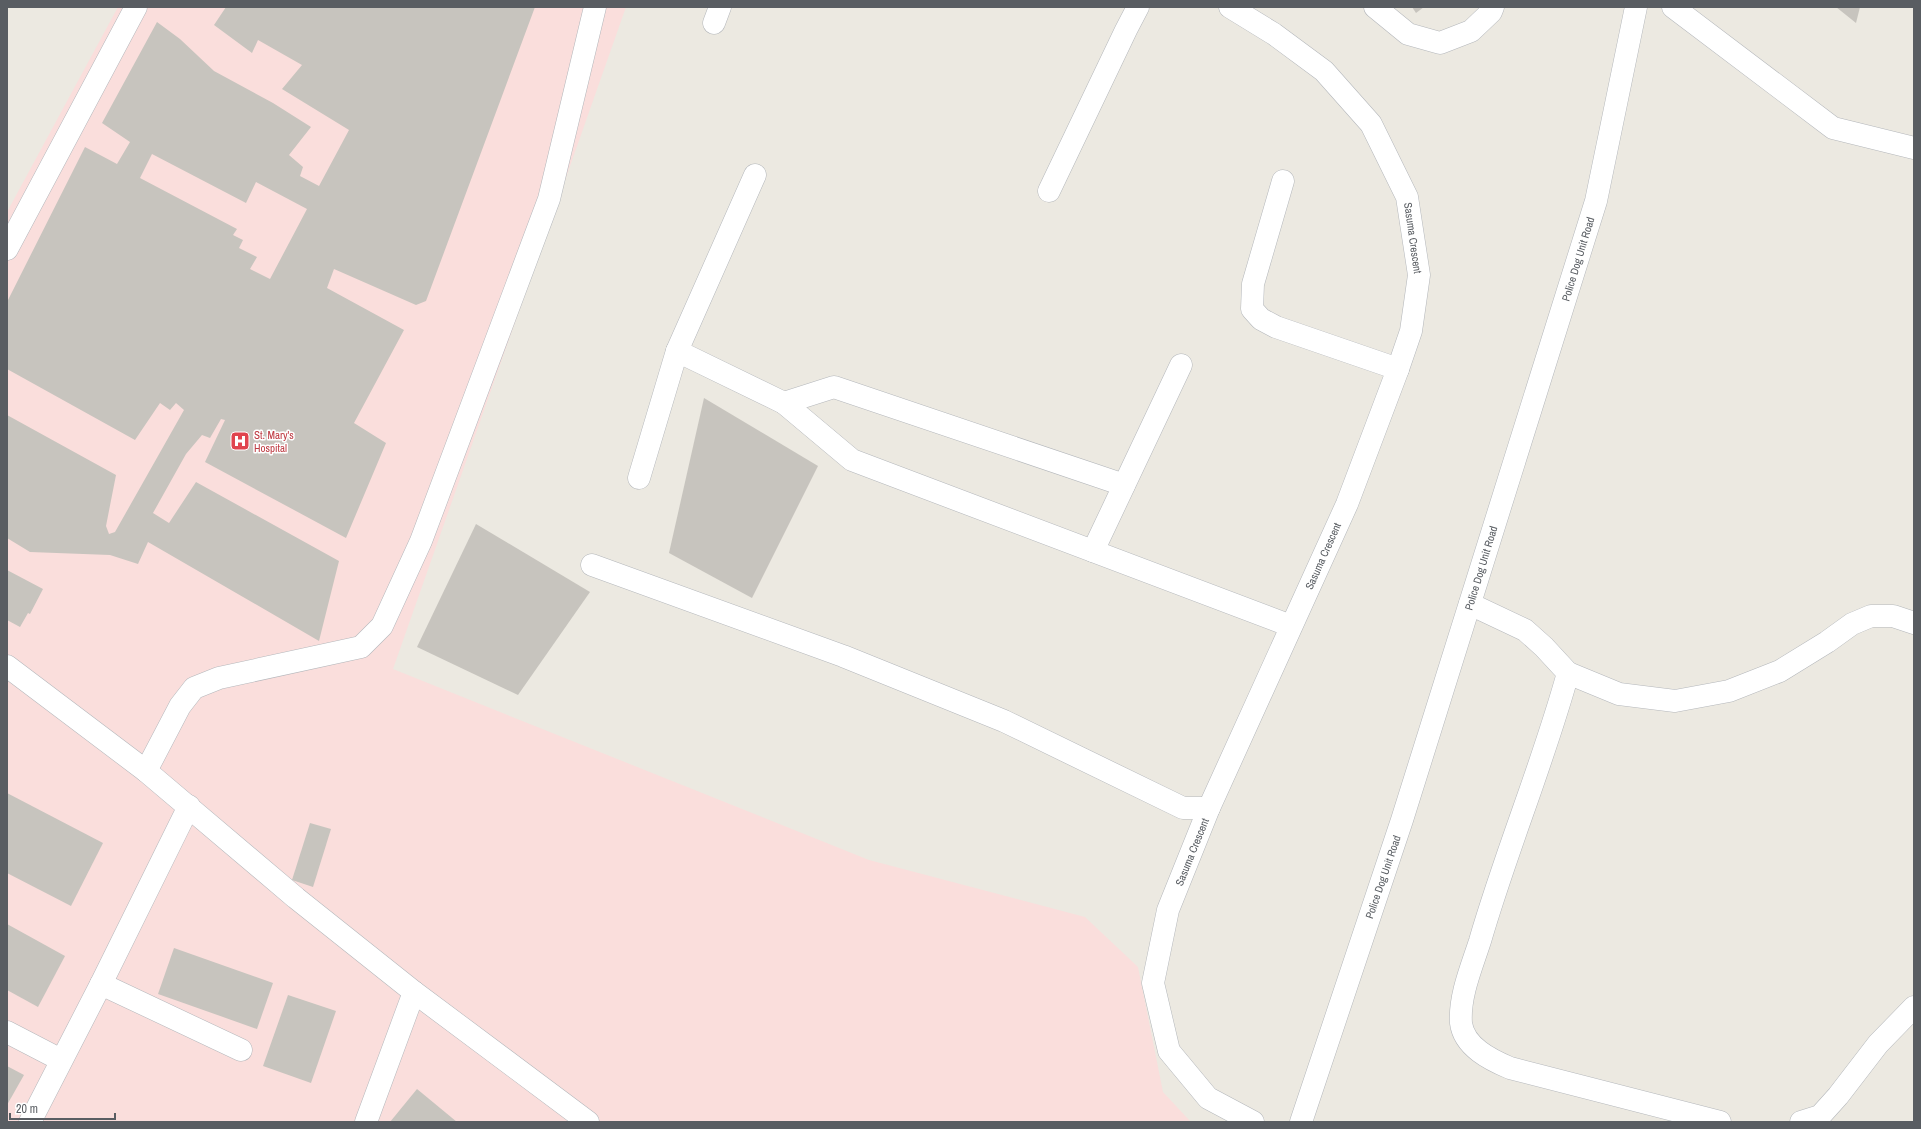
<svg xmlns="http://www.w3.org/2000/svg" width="1921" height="1129" font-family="'Archivo Narrow',sans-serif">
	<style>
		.medical { fill: #fadedc }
		.building { fill: #c7c4be; fill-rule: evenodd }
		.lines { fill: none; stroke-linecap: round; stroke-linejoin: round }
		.minor-casing { stroke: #b4b7bb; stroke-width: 23 }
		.minor { stroke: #fff; stroke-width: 22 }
		.labels { text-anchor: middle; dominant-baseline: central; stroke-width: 3; stroke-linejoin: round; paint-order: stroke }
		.street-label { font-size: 11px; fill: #595d62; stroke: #fff }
		.health-label { font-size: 11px; fill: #be3a42; stroke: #fff; text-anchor: start }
	</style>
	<rect width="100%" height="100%" fill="#ece9e1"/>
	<!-- medical -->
	<polygon class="medical" points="118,7 626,7 393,669 869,860 1085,917 1138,967 1163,1092 1191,1122 7,1122 7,212"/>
	<!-- building -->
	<g class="building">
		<path d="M 226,7 L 535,7 L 426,301 L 416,305 L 334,269 L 327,288 L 404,330 L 354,423 L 386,443 L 346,538 L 205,462 L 225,420 L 221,419 L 210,438 L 202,435 L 186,454 L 153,513 L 169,523 L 196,482 L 339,561 L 319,641 L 148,542 L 138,564 L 110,555 L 30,552 L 7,538 L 7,415 L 116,475 L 106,526 L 109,534 L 115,532 L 184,410 L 176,403 L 170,410 L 160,403 L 135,440 L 7,369 L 7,302 L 85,147 L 117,164 L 130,142 L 102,123 L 157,22 L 180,39 L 214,71 L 273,103 L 311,127 L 289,155 L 303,167 L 300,176 L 319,186 L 349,130 L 282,89 L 302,65 L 258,40 L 252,53 L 214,25 ZM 152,154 L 246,203 L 256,182 L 307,209 L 270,279 L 250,269 L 257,257 L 239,248 L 243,240 L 233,235 L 237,229 L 140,178 Z"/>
		<polygon points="1412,7 1424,7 1416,13"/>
		<polygon points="1836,7 1860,7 1856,23"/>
		<polygon points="704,398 818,466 752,598 669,553"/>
		<polygon points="476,524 590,592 518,695 417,647"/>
		<polygon points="7,570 43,589 30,614 28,613 20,627 7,620"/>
		<polygon points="7,793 103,843 71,906 7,873"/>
		<polygon points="310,823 331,829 313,887 292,880"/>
		<polygon points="7,924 65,956 38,1007 7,990"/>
		<polygon points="174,948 273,983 257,1029 158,994"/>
		<polygon points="288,995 336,1011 311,1083 263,1066"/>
		<polygon points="7,1066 24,1075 7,1105"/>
		<polygon points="417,1089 457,1122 390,1122"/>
	</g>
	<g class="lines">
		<defs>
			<g id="minor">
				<polyline points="1230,7 1274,34 1324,71 1371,124 1407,197 1419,275 1411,331 1398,369 1347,504 1209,808 1168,910 1153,983 1169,1051 1208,1098 1253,1122"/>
				<polyline points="1375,7 1408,34 1440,43 1471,31 1491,12 1493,7"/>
				<polyline points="1673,7 1833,128 1914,148"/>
				<polyline points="714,23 720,7"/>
				<polyline points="1283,181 1253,284 1252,309 1261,319 1276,327 1398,369"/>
				<polyline points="1049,191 1126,30 1138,7"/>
				<polyline points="7,249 136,7"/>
				<polyline points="677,351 784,403 834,387 1124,485"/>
				<polyline points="784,403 852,460 1291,626"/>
				<polyline points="639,478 677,351 755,175"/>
				<polyline points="1093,551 1181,365"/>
				<polyline points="592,565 843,656 1004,721 1183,808 1209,808"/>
				<path d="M 1470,604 L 1525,630 L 1544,647 L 1568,673 C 1543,764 1506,851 1480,941 C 1472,966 1459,996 1461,1023 C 1464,1047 1491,1060 1510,1068 L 1720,1122"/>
				<polyline points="7,666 146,771 296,898 414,992 588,1122"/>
				<polyline points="1568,673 1619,694 1675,701 1729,691 1780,671 1827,642 1852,624 1871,616 1893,616 1914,623"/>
				<polyline points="146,771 180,706 194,688 219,678 361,647 382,626 421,541 549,199 595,7"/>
				<polyline points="101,984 241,1050"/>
				<polyline points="7,1032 61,1060"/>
				<polyline points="30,1122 101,984 189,806"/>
				<polyline points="366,1122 414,992"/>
				<polyline points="1301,1122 1402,820 1596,201 1636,7"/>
				<polyline points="1801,1122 1820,1116 1838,1096 1878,1044 1914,1007"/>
			</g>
		</defs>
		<!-- minor casing -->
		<use href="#minor" class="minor-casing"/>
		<!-- minor -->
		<use href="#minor" class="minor"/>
	</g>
	<!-- icons -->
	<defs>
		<symbol id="hospital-square" viewBox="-11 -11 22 22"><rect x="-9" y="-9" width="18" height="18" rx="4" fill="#e0444e" stroke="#fff"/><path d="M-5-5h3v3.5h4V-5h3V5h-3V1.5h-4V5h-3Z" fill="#fff"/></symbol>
	</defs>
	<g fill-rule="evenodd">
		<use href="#hospital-square" x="229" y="430" width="22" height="22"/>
	</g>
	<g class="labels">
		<!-- street labels -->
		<g class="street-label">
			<text transform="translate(1413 238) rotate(82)">Sasuma Crescent</text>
			<text transform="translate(1578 259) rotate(-73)">Police Dog Unit Road</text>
			<text transform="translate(1323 556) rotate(-66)">Sasuma Crescent</text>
			<text transform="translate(1481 568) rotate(-73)">Police Dog Unit Road</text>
			<text transform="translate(1192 852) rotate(-68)">Sasuma Crescent</text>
			<text transform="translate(1383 877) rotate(-71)">Police Dog Unit Road</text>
		</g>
		<!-- health labels -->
		<g class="health-label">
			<text x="254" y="435">St. Mary's<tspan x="254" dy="13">Hospital</tspan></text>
		</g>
	</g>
	<!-- border -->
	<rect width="1921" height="1129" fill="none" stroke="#595d62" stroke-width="16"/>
	<!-- scale -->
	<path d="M10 1113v6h105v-6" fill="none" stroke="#595d62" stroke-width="2"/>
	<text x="16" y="1113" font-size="12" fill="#595d62" stroke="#ffffff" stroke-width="3" paint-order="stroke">20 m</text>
</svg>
